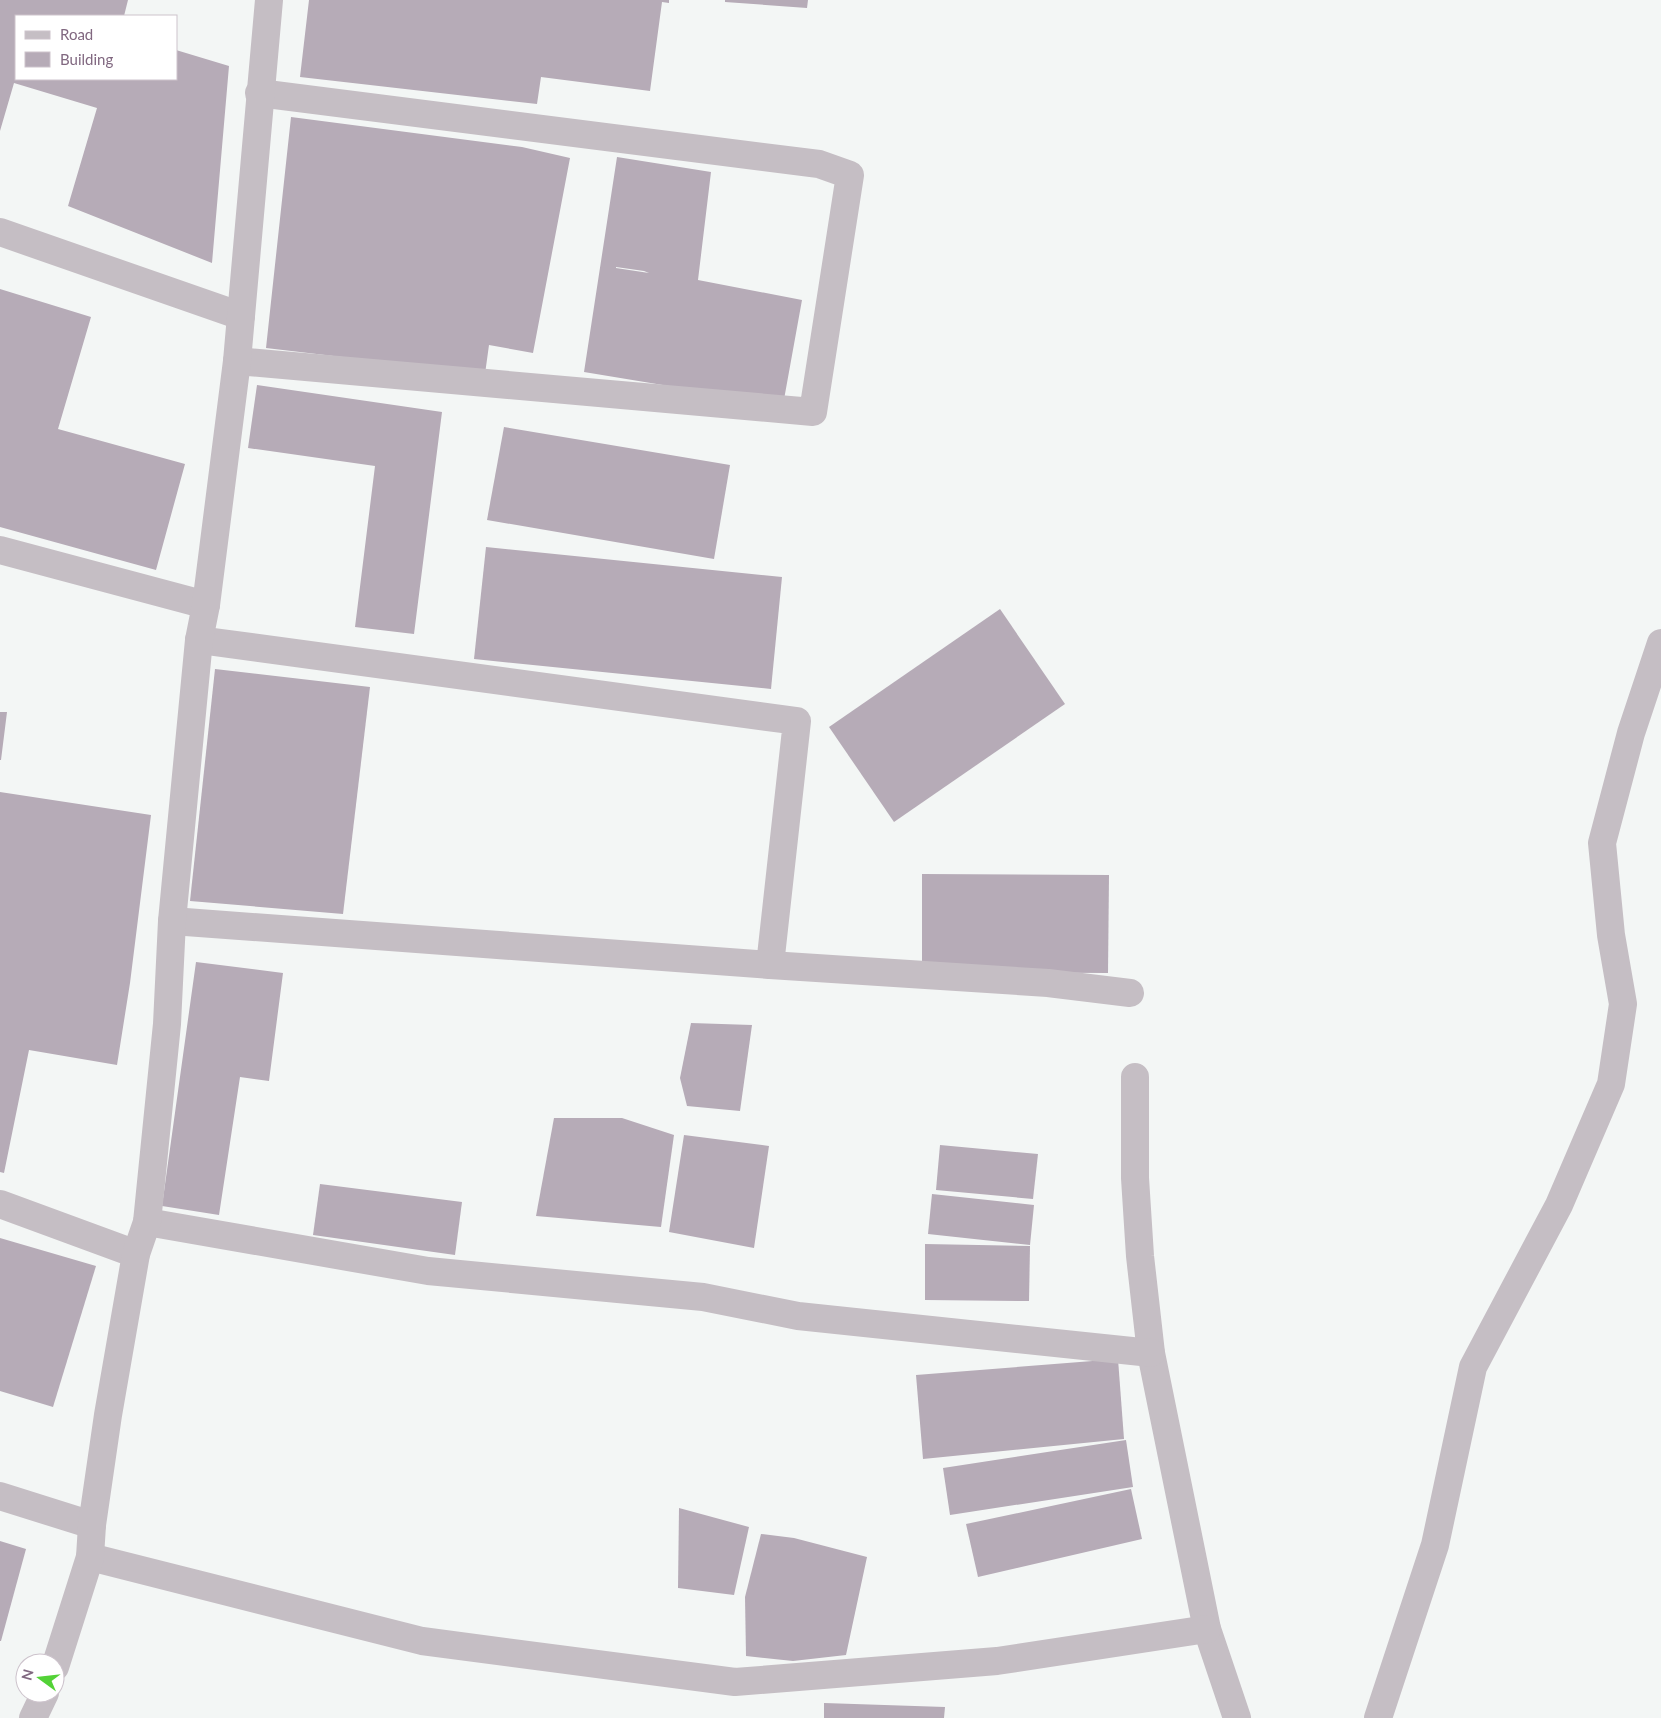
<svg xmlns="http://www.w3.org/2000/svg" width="1661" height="1718" font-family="Lato,sans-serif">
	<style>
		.building { fill: #b6abb7; fill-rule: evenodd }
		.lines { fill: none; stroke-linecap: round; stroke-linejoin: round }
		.minor { stroke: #c5bec4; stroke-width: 28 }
	</style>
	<rect width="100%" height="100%" fill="#f3f6f5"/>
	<!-- building -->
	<g class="building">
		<polygon points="0,0 128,0 124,16 16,16 16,79 176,79 176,50 229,66 212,263 68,206 97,108 14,83 0,131"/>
		<polygon points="309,0 669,0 669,3 662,2 650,91 541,77 537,104 300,77"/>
		<polygon points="725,0 808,0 807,8 725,2"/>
		<polygon points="291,117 522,147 570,158 533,353 489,345 485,374 266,348"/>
		<path d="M 617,157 L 711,172 L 698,280 L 802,300 L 783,405 L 584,372 ZM 616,267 L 644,271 L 649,273 L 616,268 Z"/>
		<polygon points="0,289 91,317 58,429 185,464 156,570 0,527"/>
		<polygon points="257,385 442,412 414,634 355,627 375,466 248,448"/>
		<polygon points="504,427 730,465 714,559 487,520"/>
		<polygon points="486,547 782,577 771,689 474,659"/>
		<polygon points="1000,609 1065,704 894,822 829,727"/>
		<polygon points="215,669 370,687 343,914 190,901"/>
		<polygon points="0,712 7,712 1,760 0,760"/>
		<polygon points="0,792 151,815 130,983 117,1065 29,1050 4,1173 0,1172"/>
		<polygon points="922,874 1109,875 1108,973 922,972"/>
		<polygon points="196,962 283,973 269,1081 240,1077 219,1215 162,1206"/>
		<polygon points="691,1023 752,1025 740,1111 687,1106 680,1078"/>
		<polygon points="554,1118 622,1118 674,1135 661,1227 536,1216"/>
		<polygon points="684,1135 769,1146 754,1248 669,1232"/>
		<polygon points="940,1145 1038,1154 1033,1199 936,1190"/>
		<polygon points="320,1184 462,1202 455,1255 313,1235"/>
		<polygon points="932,1194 1034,1205 1030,1245 928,1234"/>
		<polygon points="0,1238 96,1266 53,1407 0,1391"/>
		<polygon points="925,1244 1030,1246 1029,1301 925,1300"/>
		<polygon points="1118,1359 1124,1439 923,1459 916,1375"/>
		<polygon points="1126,1440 1133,1487 950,1515 943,1468"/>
		<polygon points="1131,1489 1142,1539 978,1577 966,1524"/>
		<polygon points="679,1508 749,1527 734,1595 678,1588"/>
		<polygon points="761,1534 794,1538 867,1557 846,1655 793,1661 746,1656 745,1597"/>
		<polygon points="0,1541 26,1549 1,1641 0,1641"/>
		<polygon points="824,1703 945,1707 944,1718 824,1718"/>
	</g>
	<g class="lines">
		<!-- minor -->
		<g class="minor">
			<polyline points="0,232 241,316"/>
			<polyline points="237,361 813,412 850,175 819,164 259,93"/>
			<polyline points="0,550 206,605"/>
			<polyline points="199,640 797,721 770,965"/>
			<polyline points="172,921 770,965 1048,983 1130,993"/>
			<polyline points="1135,1077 1135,1178 1140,1256 1151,1353 1207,1629 1237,1718"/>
			<polyline points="0,1204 136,1254"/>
			<polyline points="147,1222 428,1271 703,1297 798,1316 1151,1353"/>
			<polyline points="0,1496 92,1525"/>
			<polyline points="90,1557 422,1641 735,1682 997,1661 1207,1629"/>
			<polyline points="55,1667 90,1557 92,1525 108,1415 136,1254 147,1222 167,1024 172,921 199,640 206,605 237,361 269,0"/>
			<polyline points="33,1718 45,1693"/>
			<polyline points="1378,1718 1435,1545 1473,1367 1559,1205 1611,1084 1623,1004 1611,935 1602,843 1631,733 1661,643"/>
		</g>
	</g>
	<!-- legend -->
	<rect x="15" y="15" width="162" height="65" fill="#ffffff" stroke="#cdc3cc"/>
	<rect x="25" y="31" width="25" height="8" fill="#c5bec4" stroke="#cdc3cc"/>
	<text x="60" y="40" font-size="15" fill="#816880">Road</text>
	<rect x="25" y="52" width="25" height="15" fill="#b6abb7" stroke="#cdc3cc"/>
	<text x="60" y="65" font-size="15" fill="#816880">Building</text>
	<!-- north arrow -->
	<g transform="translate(40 1678) rotate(285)"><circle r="24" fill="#ffffff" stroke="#cdc3cc"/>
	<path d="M0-4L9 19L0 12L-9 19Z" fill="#53d237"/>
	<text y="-8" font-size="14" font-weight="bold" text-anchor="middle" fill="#816880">N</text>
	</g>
</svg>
